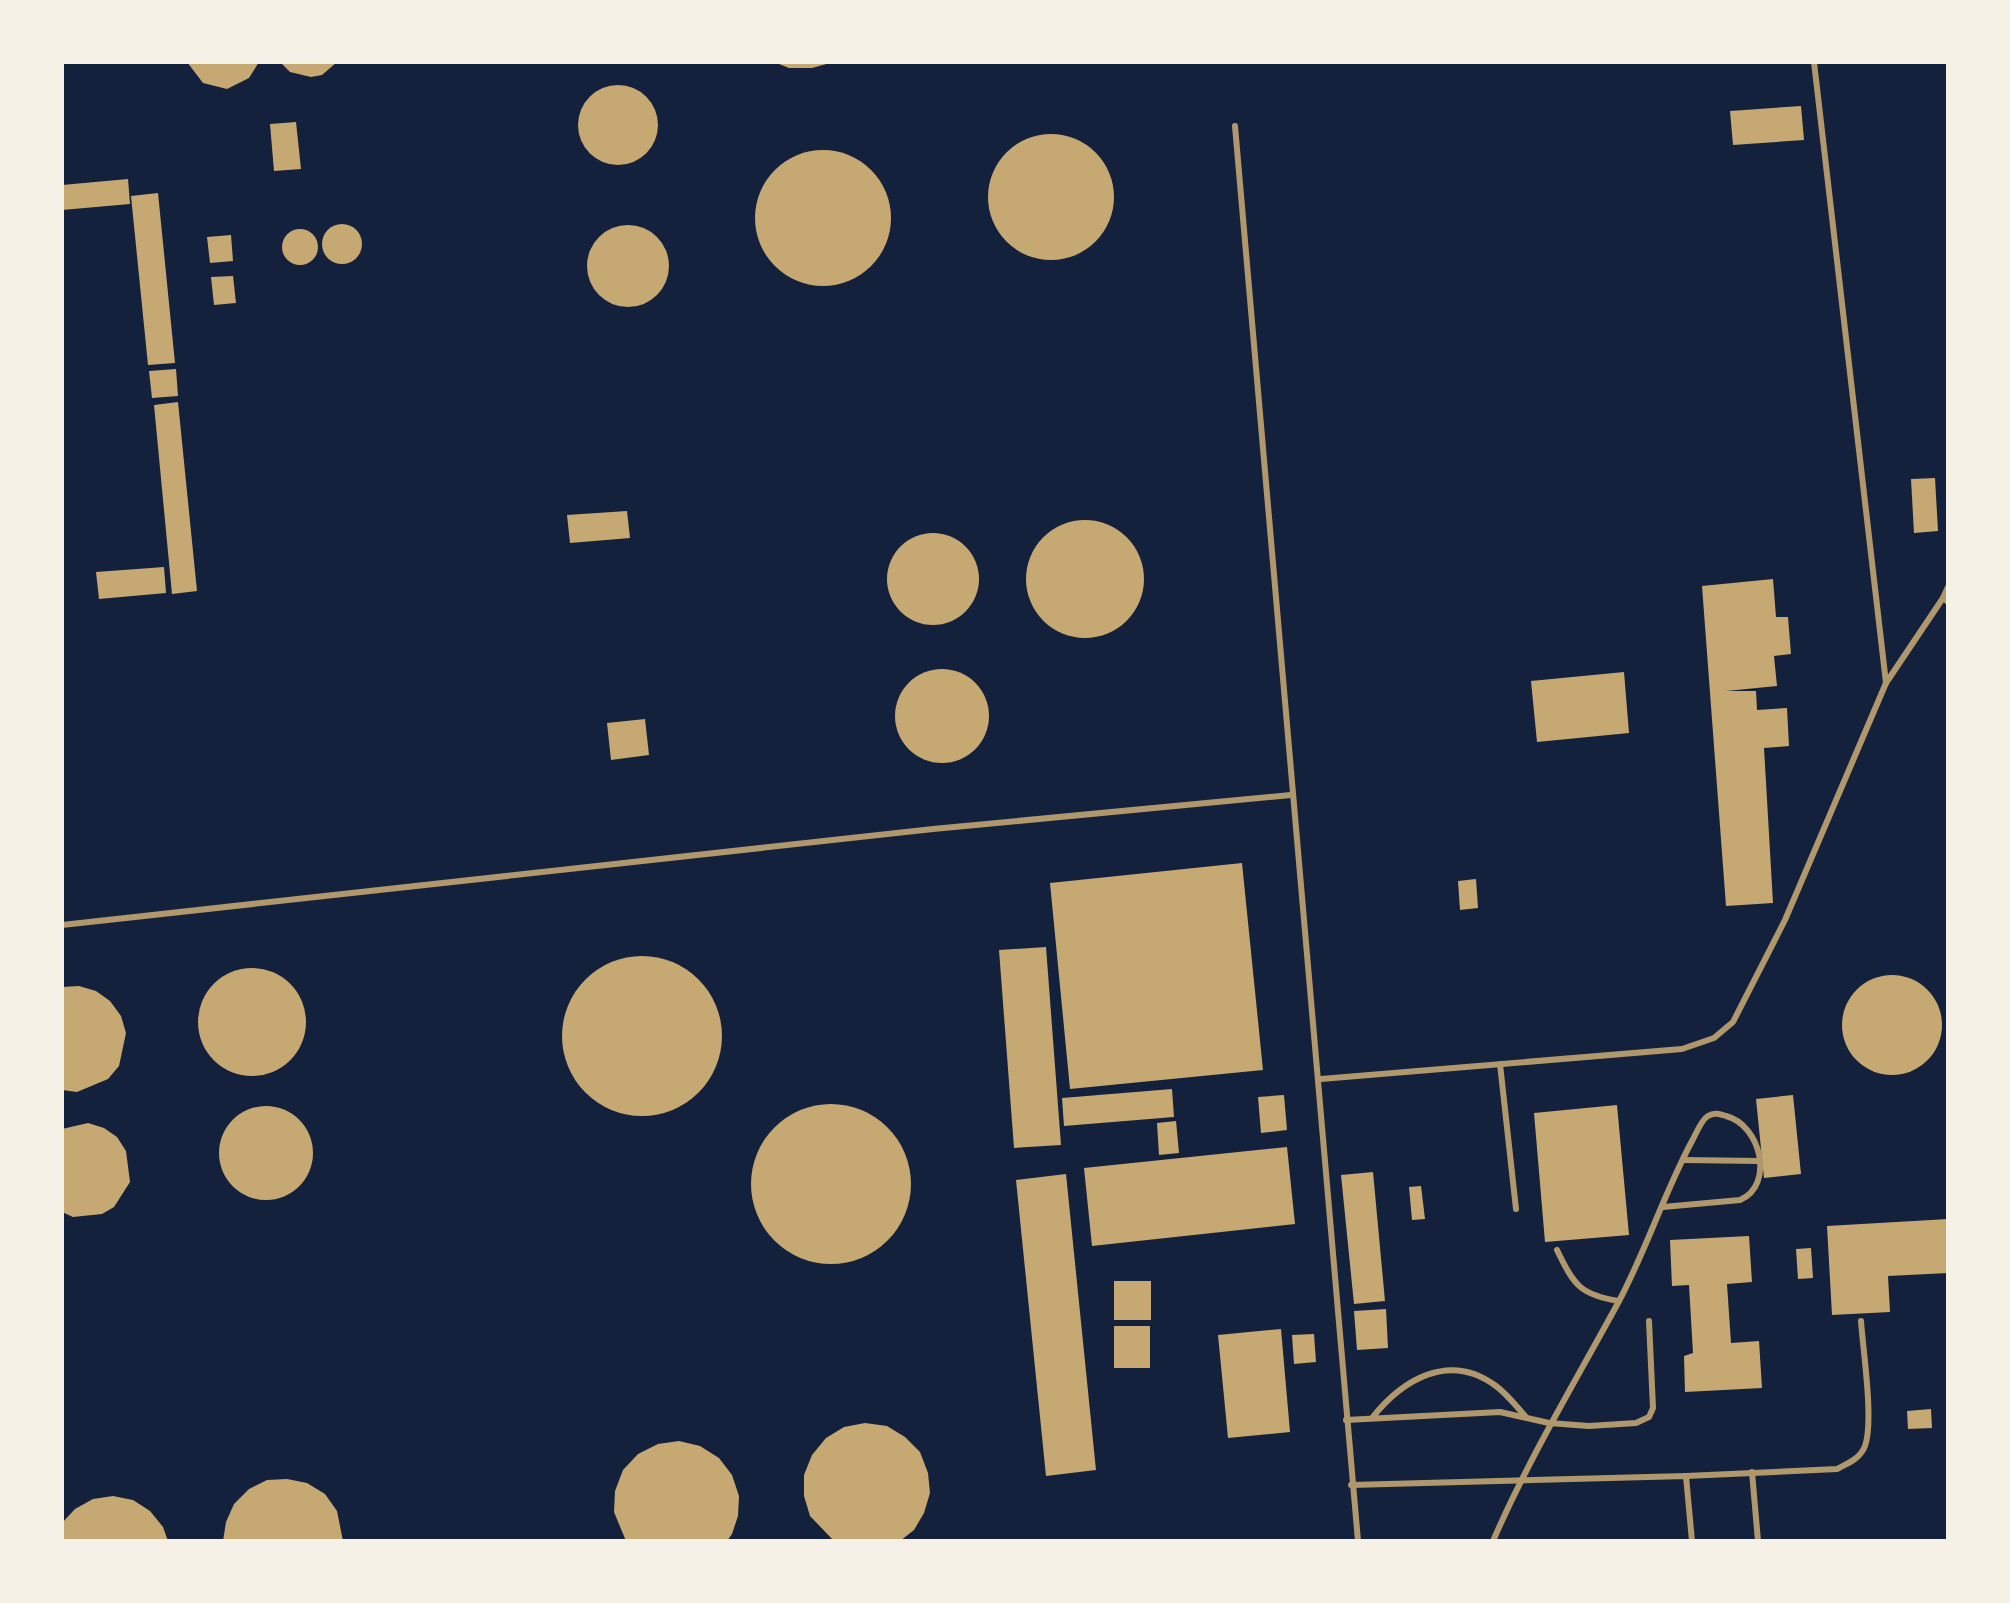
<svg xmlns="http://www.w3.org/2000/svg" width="2010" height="1603" font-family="Manrope,sans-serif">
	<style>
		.building { fill: #c6a872 }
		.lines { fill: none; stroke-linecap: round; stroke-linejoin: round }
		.service { stroke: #b1986c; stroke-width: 6 }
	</style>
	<rect width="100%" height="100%" fill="#14213d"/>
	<!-- building -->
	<g class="building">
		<polygon points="187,62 259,62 249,78 227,89 203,83"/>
		<polygon points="280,62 337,62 322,75 311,77 290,72"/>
		<polygon points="774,62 830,62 830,63 812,68 789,68"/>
		<circle cx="618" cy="125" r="40"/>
		<polygon points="1801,106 1804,140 1733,145 1730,111"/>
		<polygon points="296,122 301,169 274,171 270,124"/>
		<circle cx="1051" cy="197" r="63"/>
		<circle cx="823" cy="218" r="68"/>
		<polygon points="128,179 130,204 62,210 62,185"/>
		<polygon points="158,193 175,363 148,365 131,196"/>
		<circle cx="342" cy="244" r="20"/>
		<circle cx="628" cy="266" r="41"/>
		<circle cx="300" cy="247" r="18"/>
		<polygon points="231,235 233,261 210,263 207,237"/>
		<polygon points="233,276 236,303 214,305 211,277"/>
		<polygon points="176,369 178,396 152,398 149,371"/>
		<polygon points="178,402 197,591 172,594 154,405"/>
		<polygon points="1935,478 1938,531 1914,533 1911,479"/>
		<polygon points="627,511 630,538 570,543 567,515"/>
		<circle cx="1085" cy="579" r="59"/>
		<circle cx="933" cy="579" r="46"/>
		<polygon points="164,567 166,593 99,599 96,572"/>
		<polygon points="1773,579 1776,617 1788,617 1791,654 1774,656 1777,686 1726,691 1756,691 1757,710 1787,708 1789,746 1764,748 1773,903 1726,906 1702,586"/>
		<circle cx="942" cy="716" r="47"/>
		<polygon points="1624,672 1629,733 1537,742 1531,681"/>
		<polygon points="645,719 649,755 611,760 607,723"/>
		<polygon points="1242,863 1263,1070 1070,1089 1050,883"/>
		<polygon points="1476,879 1478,908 1460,910 1458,881"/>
		<polygon points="1046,947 1061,1145 1014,1148 999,950"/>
		<circle cx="642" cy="1036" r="80"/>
		<circle cx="252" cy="1022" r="54"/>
		<circle cx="1892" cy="1025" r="50"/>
		<polygon points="79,986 96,991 110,1001 121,1016 126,1033 119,1066 108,1079 77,1092 62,1090 62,987"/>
		<polygon points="1172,1089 1174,1117 1064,1126 1062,1098"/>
		<polygon points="1284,1095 1287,1130 1261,1133 1258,1097"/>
		<polygon points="1793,1095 1801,1174 1764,1178 1756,1099"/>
		<circle cx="831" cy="1184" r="80"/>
		<polygon points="1617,1105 1629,1235 1545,1242 1534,1113"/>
		<circle cx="266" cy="1153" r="47"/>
		<polygon points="1176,1121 1179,1153 1159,1155 1157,1123"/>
		<polygon points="88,1123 104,1128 117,1137 126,1151 130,1182 114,1207 102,1214 73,1217 62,1212 62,1129"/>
		<polygon points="1287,1147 1295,1224 1092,1246 1084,1168"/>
		<polygon points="1373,1172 1385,1301 1354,1304 1341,1175"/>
		<polygon points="1066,1174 1096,1470 1046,1476 1016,1180"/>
		<polygon points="1421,1186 1425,1219 1412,1220 1409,1187"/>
		<polygon points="1948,1219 1948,1273 1888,1276 1890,1312 1832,1315 1827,1226"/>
		<polygon points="1749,1236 1752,1282 1727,1284 1731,1343 1759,1341 1762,1388 1685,1392 1684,1356 1693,1353 1689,1285 1672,1286 1670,1240"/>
		<polygon points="1811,1248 1813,1278 1798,1279 1796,1249"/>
		<rect x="1114" y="1281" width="37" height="39"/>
		<polygon points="1386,1309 1388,1348 1357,1350 1354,1311"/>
		<rect x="1114" y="1326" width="36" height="42"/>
		<polygon points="1281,1329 1290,1432 1228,1438 1218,1335"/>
		<polygon points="1314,1334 1316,1362 1294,1364 1292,1335"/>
		<polygon points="1931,1409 1932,1428 1908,1429 1907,1411"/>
		<polygon points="865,1423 887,1426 905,1437 920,1452 928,1473 930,1493 924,1513 914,1530 900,1541 834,1541 810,1516 804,1496 804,1475 812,1455 826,1438 844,1427"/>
		<polygon points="679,1441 700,1446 719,1458 732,1475 739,1496 738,1516 732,1534 727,1541 626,1541 614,1512 615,1491 623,1470 638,1454 658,1444"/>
		<polygon points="287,1479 307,1483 325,1494 337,1511 343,1541 223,1541 226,1522 234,1504 249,1489 267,1480"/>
		<polygon points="113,1496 133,1500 150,1511 163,1527 168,1541 62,1541 62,1523 75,1509 93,1499"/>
	</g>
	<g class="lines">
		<!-- service -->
		<g class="service">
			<polyline points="1235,126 1358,1541"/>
			<polyline points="1943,598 1948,587"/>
			<polyline points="1886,683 1943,598 1948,602"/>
			<polyline points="62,925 933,829 1291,795"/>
			<polyline points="1500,1064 1516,1209"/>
			<polyline points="1321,1079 1682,1049 1714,1038 1733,1022 1785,920 1886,683 1814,62"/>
			<polyline points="1684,1160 1759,1161"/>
			<path d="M 1557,1250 C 1574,1285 1580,1295 1619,1301"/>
			<path d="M 1372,1418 C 1402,1380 1449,1351 1496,1386 C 1507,1394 1517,1407 1526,1417"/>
			<polyline points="1346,1420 1500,1412 1549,1423 1589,1426 1636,1423 1649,1417 1653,1408 1649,1321"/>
			<polyline points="1752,1472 1758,1541"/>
			<path d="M 1686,1476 L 1837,1469 C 1848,1463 1860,1459 1865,1446 C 1874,1421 1863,1350 1861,1321"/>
			<polyline points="1351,1485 1686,1476 1692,1541"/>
			<path d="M 1493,1541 C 1529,1458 1575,1382 1618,1303 C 1646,1251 1664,1193 1692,1141 C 1696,1134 1701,1120 1708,1116 C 1714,1112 1720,1114 1726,1116 C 1761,1125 1775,1185 1740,1200 L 1663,1207"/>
		</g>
	</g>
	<!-- border -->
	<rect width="2010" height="1603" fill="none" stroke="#f6f1e7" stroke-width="128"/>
</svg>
